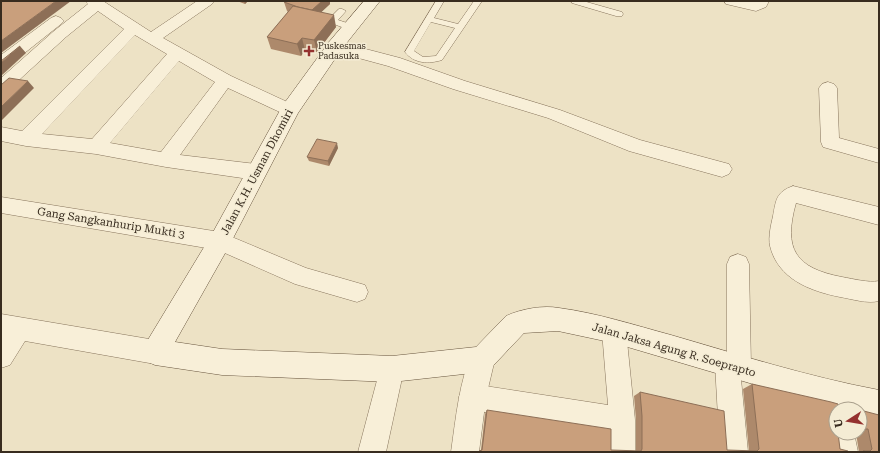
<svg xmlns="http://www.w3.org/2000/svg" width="880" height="453" font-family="'Roboto Serif',serif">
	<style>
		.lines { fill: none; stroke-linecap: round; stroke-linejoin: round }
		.service-casing { stroke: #87745c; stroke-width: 1 }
		.minor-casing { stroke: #87745c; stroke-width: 1 }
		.tertiary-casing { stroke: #87745c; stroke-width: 1 }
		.secondary-casing { stroke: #69563f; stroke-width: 1 }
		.service { fill: #f8efd8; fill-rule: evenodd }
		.minor { fill: #f8efd8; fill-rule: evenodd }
		.tertiary { fill: #f8efd8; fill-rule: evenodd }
		.secondary { fill: #f8efd8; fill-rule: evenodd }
		.wall { fill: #ad896b }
		.shaded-wall { fill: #8d6f57 }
		.building { fill: #c99f7c; stroke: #8d6f57 }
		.poi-dot { fill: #94312e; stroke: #f4ecd4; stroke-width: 1.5 }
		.labels { text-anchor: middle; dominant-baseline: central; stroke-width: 3; stroke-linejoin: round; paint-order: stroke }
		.far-poi-label { font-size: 9px; fill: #382c1f; stroke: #f4ecd4; text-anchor: start }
		.street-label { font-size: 11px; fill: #382c1f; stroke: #f4ecd4 }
	</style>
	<rect width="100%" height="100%" fill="#ede2c5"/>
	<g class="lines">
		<defs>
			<g id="service">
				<path d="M 436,1 L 444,1 L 434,18 L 458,24 L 474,1 L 482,1 L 442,60 C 429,64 414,64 405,52 ZM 431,22 L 455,28 L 436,56 L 423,57 L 414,51 Z"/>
				<polygon points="571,1 583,1 622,12 623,14 622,16 616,16 572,3"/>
				<polygon points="339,9 342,9 346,11 338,20 353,25 353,29 347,29 331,23 331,17"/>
			</g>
			<g id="minor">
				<path d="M 86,1 L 103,1 L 151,32 L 197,1 L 214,1 L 212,4 L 163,38 L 231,76 L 296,106 L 299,110 L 296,114 L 290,116 L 284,114 L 228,88 L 180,155 L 256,164 L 263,167 L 266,172 L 263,177 L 256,180 L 166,167 L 96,154 L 26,146 L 1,141 L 1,127 L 22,131 L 124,29 L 98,11 L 66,37 L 7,91 L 1,93 L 1,78 L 54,31 L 88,4 ZM 135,35 L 167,54 L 92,139 L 42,134 ZM 179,61 L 215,82 L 161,152 L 110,143 Z"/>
				<polygon points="724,1 769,1 766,7 756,11 726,4"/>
				<polygon points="56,16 61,18 64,21 61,24 7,67 1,68 1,55 51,18"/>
				<polygon points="335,41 400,58 465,81 560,110 640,140 729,164 732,169 729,174 722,177 629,151 548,118 453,89 388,66 329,50 327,46 329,42"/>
				<polygon points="828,82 834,84 837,88 839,138 879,149 879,163 823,147 821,142 819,88 822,84"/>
				<path d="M 793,186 L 879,207 L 879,225 L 796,203 C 783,249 795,268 842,277 C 854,279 868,283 879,281 L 879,301 C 867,304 852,299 840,297 C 810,291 778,279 770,246 C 768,237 771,225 773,216 C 776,200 776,192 793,186 Z"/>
				<polygon points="1,197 220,232 306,268 365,285 368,292 365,299 357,302 295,284 218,250 1,213"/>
				<polygon points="738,254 746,257 749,264 751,367 748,376 741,379 748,452 720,452 715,364 718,355 727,352 727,264 730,257"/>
				<polygon points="1,314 155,340 164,344 167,352 164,360 155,364 25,341 10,365 1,368"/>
				<polygon points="614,320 622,323 626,331 635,420 635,452 607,452 608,431 472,410 463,406 459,397 463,388 472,384 608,405 602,331 606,323"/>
				<polygon points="392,357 401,360 404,369 386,452 358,452 380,369 383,360"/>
				<polygon points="836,422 836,433 854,433 858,452 830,452 828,433 832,424"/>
			</g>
			<path id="tertiary" d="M 482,346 L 491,350 L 495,359 L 486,397 L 479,452 L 451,452 C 456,417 459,382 473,350 Z"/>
			<path id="secondary" d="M 364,1 L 380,1 L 341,50 L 298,113 L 228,248 L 175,342 L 222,349 L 392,356 L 476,347 L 506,316 C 521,309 543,305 559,308 C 597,313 634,325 671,335 C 740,355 809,377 879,390 L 879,418 L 860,414 L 860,409 L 834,408 L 614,343 L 558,331 L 524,333 L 491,368 L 482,372 L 392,382 L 222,375 L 155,365 L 146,361 L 142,352 L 146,343 L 212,234 L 283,105 L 329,42 Z"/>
		</defs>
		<!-- service casing -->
		<use href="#service" class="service-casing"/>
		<!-- minor casing -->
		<use href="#minor" class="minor-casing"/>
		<!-- tertiary casing -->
		<use href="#tertiary" class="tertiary-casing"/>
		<!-- secondary casing -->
		<use href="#secondary" class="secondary-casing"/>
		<!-- service -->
		<use href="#service" class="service"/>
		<!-- minor -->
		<use href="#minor" class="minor"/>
		<!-- tertiary -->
		<use href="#tertiary" class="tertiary"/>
		<!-- secondary -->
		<use href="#secondary" class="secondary"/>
	</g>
	<!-- wall -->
	<g class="wall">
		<polygon points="237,1 248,1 245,4"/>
		<polygon points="330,1 330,4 321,12 336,27 317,52 305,50 301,56 271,49 267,37 288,12 287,11 284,2"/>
		<polygon points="338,148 329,166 309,161 307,157"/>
		<polygon points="752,384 836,409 836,433 840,449 848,452 478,452 479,451 481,450 485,414 487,410 611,450 636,451 636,420 634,396 640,392 727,450 749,451 743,389"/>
		<polygon points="860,410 879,452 858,452 859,452 856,433 860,433"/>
	</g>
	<!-- shaded-wall -->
	<g class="shaded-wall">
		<polygon points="56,1 71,1 1,53 1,41"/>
		<polygon points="244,1 248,1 245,4"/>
		<polygon points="322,1 330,1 330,4 313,20 311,11"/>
		<polygon points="334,15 336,27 317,52 314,40"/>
		<polygon points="302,38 305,50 301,56 297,44"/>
		<polygon points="20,46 26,53 1,76 1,63"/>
		<polygon points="28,81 34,88 1,121 1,107"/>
		<polygon points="337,143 338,148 329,166 328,161"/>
	</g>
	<!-- building -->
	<g class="building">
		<polygon points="1,1 56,1 1,41"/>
		<polygon points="286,1 322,1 312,10 298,7 284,2"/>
		<polygon points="293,6 334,15 314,40 302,38 297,44 267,37"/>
		<polygon points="20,46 1,63 1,61"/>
		<polygon points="9,78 28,81 1,107 1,85"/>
		<polygon points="317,139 337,143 328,161 307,157"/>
		<polygon points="752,384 831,402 838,404 838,405 854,409 836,409 836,433 838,433 840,449 848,451 848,452 479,452 479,451 482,450 487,410 611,429 611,450 641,451 642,449 642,416 640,392 724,411 727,450 757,451 759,449"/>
		<polygon points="860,410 879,415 879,452 868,452 863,451 870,451 872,449 868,429 860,429"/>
	</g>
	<!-- markers -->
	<path class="poi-dot" d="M307 45h4v4h4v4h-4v4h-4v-4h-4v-4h4z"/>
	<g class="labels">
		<!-- far-poi labels -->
		<g class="far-poi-label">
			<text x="318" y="46">Puskesmas<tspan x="318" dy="10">Padasuka</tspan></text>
		</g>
		<!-- street labels -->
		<g class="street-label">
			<text transform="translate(257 172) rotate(-62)">Jalan K.H. Usman Dhomiri</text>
			<text transform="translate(111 223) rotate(9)">Gang Sangkanhurip Mukti 3</text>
			<text transform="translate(674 350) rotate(16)">Jalan Jaksa Agung R. Soeprapto</text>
		</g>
	</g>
	<!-- border -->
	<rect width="880" height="453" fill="none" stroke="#382c1f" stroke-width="4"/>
	<!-- north arrow -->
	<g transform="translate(848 421) rotate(258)"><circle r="19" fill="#f4ecd4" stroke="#a99f8c"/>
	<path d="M0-3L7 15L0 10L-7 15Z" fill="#94312e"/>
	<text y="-6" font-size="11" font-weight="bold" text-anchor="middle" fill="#382c1f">U</text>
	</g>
</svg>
